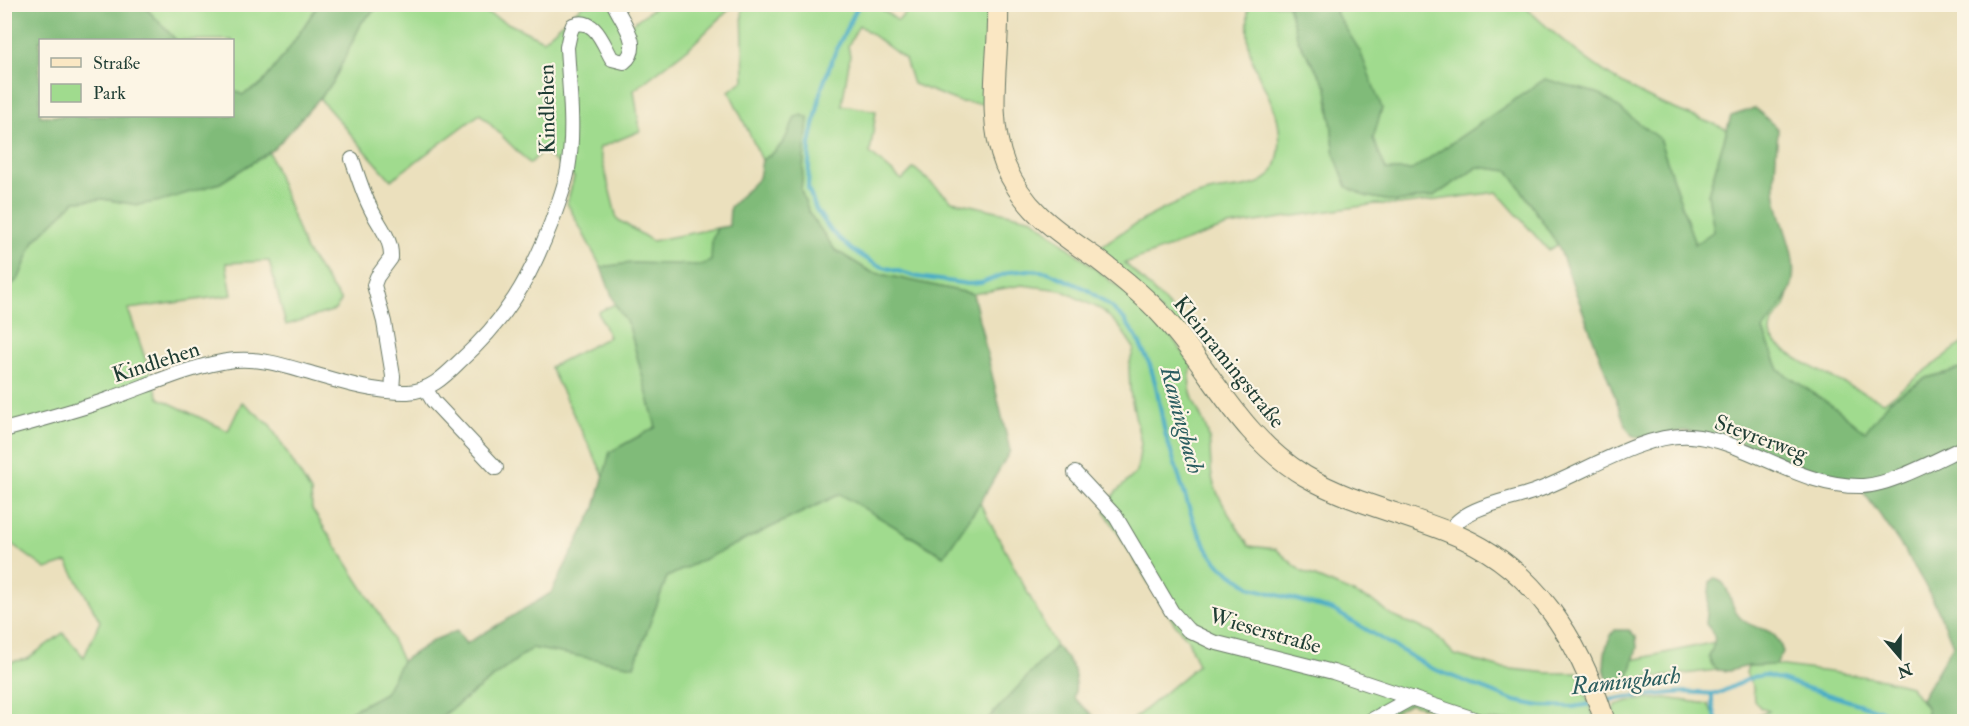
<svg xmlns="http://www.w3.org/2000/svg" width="1969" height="726" font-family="'IM FELL Double Pica',serif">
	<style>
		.green { fill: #a0db8e; stroke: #608c61; stroke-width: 1.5 }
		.forest { fill: #80bb79; stroke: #507c56; stroke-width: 1.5 }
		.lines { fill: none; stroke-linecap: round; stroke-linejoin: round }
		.stream { stroke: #47acc6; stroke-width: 4 }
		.street-casing { stroke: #667664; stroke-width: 16 }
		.secondary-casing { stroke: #667664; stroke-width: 22 }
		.street { stroke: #fff; stroke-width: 14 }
		.secondary { stroke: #fae7c3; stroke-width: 20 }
		.labels { text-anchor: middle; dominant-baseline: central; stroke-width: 4.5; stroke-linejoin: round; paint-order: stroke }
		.street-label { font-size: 22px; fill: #1f3d34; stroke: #fcf5e5 }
		.water-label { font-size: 24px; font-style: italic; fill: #2b5e60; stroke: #fcf5e5 }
	</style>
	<rect width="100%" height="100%" fill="#fcf5e5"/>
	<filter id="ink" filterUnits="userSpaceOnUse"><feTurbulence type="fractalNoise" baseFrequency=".0167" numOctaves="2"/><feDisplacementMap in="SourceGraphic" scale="12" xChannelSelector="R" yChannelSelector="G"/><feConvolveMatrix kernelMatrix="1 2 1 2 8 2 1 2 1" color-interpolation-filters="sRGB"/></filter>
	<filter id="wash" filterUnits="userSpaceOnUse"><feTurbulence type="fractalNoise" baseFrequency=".008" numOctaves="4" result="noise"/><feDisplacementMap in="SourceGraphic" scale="24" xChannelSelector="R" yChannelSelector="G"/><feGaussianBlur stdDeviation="1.35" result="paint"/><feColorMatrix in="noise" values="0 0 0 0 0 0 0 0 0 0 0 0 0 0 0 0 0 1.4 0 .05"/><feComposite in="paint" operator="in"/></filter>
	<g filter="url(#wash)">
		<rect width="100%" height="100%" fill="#ebe0bd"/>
		<!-- green -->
		<g class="green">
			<path d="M 1248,4 L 1288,5 L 1298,40 L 1327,87 L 1335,156 L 1365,196 L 1396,202 L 1434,196 L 1478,167 L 1509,171 L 1558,245 L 1548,250 L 1497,192 L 1399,205 L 1376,204 L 1228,226 L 1125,263 L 1163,300 L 1203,346 L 1196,345 L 1096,250 C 1126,228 1177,198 1214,191 C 1231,188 1257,189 1270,175 C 1281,162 1281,138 1278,122 C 1275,103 1258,79 1252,59 C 1246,42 1248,23 1248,4 Z"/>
			<path d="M 1340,4 L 1523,5 C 1561,41 1602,75 1649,98 C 1674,110 1701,119 1727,129 L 1708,194 L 1714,231 L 1695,245 L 1659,138 L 1545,79 L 1412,170 L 1386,170 L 1373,138 L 1382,108 L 1336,13 Z"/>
			<polygon points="143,5 318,5 289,49 261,85 242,95 233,89 232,40 176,40"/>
			<polygon points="380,5 470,5 543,40 583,5 617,5 630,25 658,5 734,5 691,46 634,90 640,131 599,148 617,219 652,241 717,228 712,240 712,261 700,265 632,263 601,267 567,203 574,177 542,151 530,164 480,114 391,180 319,98 332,84 362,22"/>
			<path d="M 742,5 L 876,5 L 898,21 L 912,5 L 991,5 L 988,104 L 960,102 L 913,84 L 905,59 L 859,25 L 848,46 L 850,56 L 842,105 L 876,111 L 870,153 L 902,180 L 914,168 L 952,201 L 1033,219 L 1158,319 L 1192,364 C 1183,394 1200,408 1208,434 C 1212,449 1209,466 1213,481 C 1218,500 1238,528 1249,546 L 1276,549 L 1301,571 L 1372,601 L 1394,617 L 1432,632 L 1455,655 L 1501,668 L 1549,673 L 1578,673 L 1594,717 L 1592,721 L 1467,721 L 1410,703 L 1379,721 L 1131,721 L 1198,665 L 1187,638 L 1174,623 L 1105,512 L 1115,493 L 1137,472 L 1141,443 L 1130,392 L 1129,366 L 1134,348 L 1119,326 L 1102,310 L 1061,290 L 1022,285 L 973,294 L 871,272 L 835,250 L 809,213 L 801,190 L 808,118 L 795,117 C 787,138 782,149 762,160 L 729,91 L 744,80 Z"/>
			<polygon points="269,152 305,249 341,301 335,310 286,325 269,261 226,263 232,295 128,309 159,398 228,431 242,402 270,425 311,492 312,509 382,618 402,661 385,693 333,721 5,721 5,663 27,659 63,633 84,657 100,621 67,562 46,569 5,539 5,291 19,277 34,241 75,201 103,199 138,205 220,183"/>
			<path d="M 1789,293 C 1788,297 1787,302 1785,306 C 1780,315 1769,322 1770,334 C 1774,354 1863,392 1884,402 L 1964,342 L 1964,368 L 1926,378 L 1891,400 L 1865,432 L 1837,409 L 1779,370 L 1763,330 Z"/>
			<polygon points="615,304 629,326 656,427 610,452 604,476 550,367 609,337 598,312"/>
			<polygon points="841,494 943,556 980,503 1056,646 986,721 435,722 532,648 634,666 667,577"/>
			<polygon points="1715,642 1709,657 1712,665 1717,670 1619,682 1629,676 1633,660"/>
			<polygon points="1776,665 1883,679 1910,686 1927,709 1927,718 1933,721 1747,721 1769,711 1761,708 1754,701 1753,687 1746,673 1748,666"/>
			<polygon points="1665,698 1708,704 1715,717 1714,722 1613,722 1613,711 1616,705 1629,701"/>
		</g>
		<!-- forest -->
		<g class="forest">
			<polygon points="5,4 143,5 176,40 40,40 40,116 232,116 233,89 242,95 261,85 289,49 318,5 380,5 362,22 332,84 274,149 220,183 161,201 138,205 103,199 75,201 34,241 19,278 5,291"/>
			<path d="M 1288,5 L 1340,5 L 1336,13 L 1360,51 L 1382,108 L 1373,139 L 1386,170 L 1412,170 L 1545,79 L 1600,94 L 1659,138 L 1695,244 L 1714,231 L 1708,194 L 1731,116 L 1755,108 L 1778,129 C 1777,148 1774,169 1775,189 C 1777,220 1797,247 1793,279 C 1791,297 1774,315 1763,330 L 1779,370 L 1837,409 L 1865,432 L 1890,400 L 1926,378 L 1964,368 L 1964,721 L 1933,721 L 1927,718 L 1927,709 L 1921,699 L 1953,645 C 1931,586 1893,531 1855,481 L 1825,476 L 1732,439 L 1685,431 L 1638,438 L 1632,435 L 1626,426 L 1558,245 L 1509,171 L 1478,167 L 1434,196 L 1396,202 L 1365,196 L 1347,187 L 1335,156 L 1327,87 L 1298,40 Z"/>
			<path d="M 802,115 L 808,118 L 801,190 L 809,213 L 835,250 L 871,272 L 973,294 L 1010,451 L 980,503 L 944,556 L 840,494 L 667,577 L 634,666 L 532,648 L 435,721 L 333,721 L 385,693 L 402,661 L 434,640 L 457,631 L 466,644 L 551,593 L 595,508 L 610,452 L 656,427 L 629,326 L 615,304 L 601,267 L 632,263 L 700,265 L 711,261 L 712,240 L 717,228 L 729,226 L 730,207 L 759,178 L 762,160 C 782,149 787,138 795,117 Z"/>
			<path d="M 1714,578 C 1717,580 1721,581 1723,583 C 1732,594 1730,611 1744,621 C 1763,634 1773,623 1783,652 L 1776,665 L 1748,666 L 1729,671 L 1717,670 L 1712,665 L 1709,657 C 1715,640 1719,639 1706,624 L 1710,582 Z"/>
			<path d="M 1615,630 L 1629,630 L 1636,637 L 1637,648 L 1629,676 L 1619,682 L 1609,681 C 1600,668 1605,641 1615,630 Z"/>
			<path d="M 1056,646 C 1073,664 1079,672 1074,698 L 1099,721 L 986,721 Z"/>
		</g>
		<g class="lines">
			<!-- stream -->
			<g class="stream">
				<polyline points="859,4 836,50 822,87 810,144 808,188 816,209 831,231 852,250 877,265 918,277 968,284 981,283 1010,272 1029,270 1048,272 1088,290 1112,308 1125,320 1138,340 1150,365 1156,386 1165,433 1194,523 1209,552 1222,567 1252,588 1333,610 1431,668 1515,701 1540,706 1573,707 1592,704"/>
				<polyline points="1712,694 1712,702 1717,722"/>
				<polyline points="1605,701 1628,697 1685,692 1717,694 1753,677 1765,675 1894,715 1907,722"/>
			</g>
		</g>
	</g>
	<g filter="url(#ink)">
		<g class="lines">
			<defs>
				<g id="street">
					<path d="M 352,159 C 358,176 363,194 371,209 C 379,226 392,238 391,258 L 377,277 L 374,285 L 384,322 L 393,376 L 392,391"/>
					<polyline points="425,388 433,401 496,468"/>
					<path d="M 4,430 C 39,420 75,411 109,399 C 150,385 192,365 235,360 C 260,358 282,365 306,372 C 338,381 375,393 408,392 C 429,391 444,377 458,363 C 506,320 529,281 552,221 C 558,204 565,187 568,169 C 575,129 569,87 567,47 L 570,33 L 573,25 C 595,16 603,44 612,59 L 624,62 C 644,46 622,22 614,4"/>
					<polyline points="1075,473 1116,517 1172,612 1188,630 1213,642 1333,672 1483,722"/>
					<path d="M 1449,532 C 1462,507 1507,501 1533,492 C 1579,476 1642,433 1690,436 C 1749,440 1798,488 1863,486 C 1891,485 1938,459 1964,447"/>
					<polyline points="1368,722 1412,698"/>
				</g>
				<path id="secondary" d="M 998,4 C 1000,57 985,115 1005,165 C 1025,213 1060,233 1100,261 C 1117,274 1134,288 1150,303 C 1207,358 1234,434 1305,476 C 1351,503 1402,513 1451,533 C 1533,565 1580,640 1605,722"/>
			</defs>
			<!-- street casing -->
			<use href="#street" class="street-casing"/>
			<!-- secondary casing -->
			<use href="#secondary" class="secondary-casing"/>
			<!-- street -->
			<use href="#street" class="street"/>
			<!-- secondary -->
			<use href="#secondary" class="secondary"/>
		</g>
	</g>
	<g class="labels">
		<!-- street labels -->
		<g class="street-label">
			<text transform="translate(547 109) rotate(-91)">Kindlehen</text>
			<text transform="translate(156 362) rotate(-18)">Kindlehen</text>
			<text transform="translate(1229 362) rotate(51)">Kleinramingstraße</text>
			<text transform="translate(1761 438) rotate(20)">Steyrerweg</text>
			<text transform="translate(1265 631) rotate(16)">Wieserstraße</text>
		</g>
		<!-- water labels -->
		<g class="water-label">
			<text transform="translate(1182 420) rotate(75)">Ramingbach</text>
			<text transform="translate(1626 681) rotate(-6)">Ramingbach</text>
		</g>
	</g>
	<!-- margin -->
	<rect width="1969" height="726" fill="none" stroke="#fcf5e5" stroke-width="24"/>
	<!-- legend -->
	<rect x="39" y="39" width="195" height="78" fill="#fcf5e5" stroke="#a4ab9e" stroke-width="1.5"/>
	<rect x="51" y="58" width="30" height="9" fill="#fae7c3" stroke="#a4ab9e" stroke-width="1.5"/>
	<text x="93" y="69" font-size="18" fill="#1f3d34">Straße</text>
	<rect x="51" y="84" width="30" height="18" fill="#a0db8e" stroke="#a4ab9e" stroke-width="1.5"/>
	<text x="93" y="99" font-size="18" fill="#1f3d34">Park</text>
	<!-- north arrow -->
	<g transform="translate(1900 657) rotate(160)" stroke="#fcf5e5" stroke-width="4.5" paint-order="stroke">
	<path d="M0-4.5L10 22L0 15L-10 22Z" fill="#1f3d34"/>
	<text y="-9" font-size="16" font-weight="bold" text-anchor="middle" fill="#1f3d34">N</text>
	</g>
</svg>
